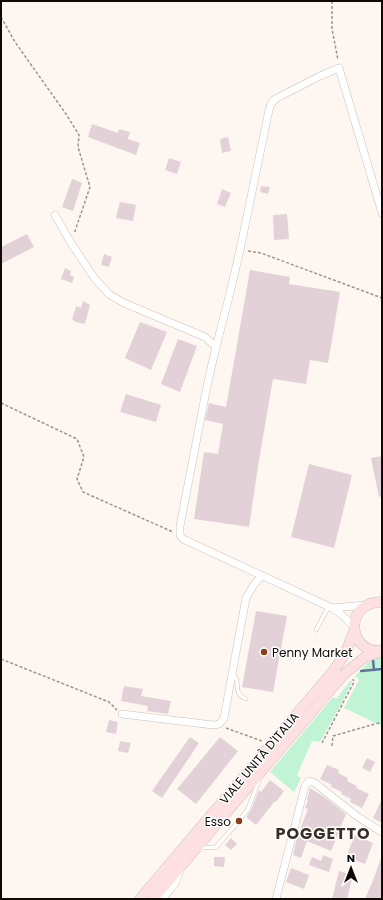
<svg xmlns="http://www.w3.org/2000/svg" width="383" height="900" font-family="Poppins,sans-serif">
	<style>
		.green { fill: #c0f4d4 }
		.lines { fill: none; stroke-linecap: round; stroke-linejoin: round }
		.stream { stroke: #5e7499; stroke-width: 2.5 }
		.building { fill: #e2d2d8 }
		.lane-casing { stroke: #cdc1b6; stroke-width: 4.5 }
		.street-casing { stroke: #cdc1b6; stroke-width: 8 }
		.secondary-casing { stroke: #cdc1b6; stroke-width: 11 }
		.path { stroke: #9b9490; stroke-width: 1.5; stroke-dasharray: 3 2; stroke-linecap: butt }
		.lane { stroke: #fff; stroke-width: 3.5 }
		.street { stroke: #fff; stroke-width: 7 }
		.secondary { stroke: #fde0e2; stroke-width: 10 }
		.poi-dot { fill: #854018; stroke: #fff; stroke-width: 1.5 }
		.labels { text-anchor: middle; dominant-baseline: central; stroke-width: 3; stroke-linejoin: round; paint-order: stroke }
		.poi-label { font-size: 12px; fill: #0f0a07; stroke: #fff; text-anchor: start }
		.street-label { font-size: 12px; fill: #0f0a07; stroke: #fff }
		.district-label { font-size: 16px; font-weight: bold; letter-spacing: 1px; fill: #382e26; stroke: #fff }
	</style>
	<rect width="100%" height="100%" fill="#fef6f0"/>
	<!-- green -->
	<g class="green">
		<polygon points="382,656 382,726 344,708 359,680 355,676 373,658"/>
		<polygon points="351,680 352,682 340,706 320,742 312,741 297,775 301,778 294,792 270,772 333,697 336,699"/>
	</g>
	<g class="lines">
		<!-- stream -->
		<g class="stream">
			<polyline points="373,660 374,670"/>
			<polyline points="361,671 382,669"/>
		</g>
	</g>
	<!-- building -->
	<g class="building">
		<polygon points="92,124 118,133 119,129 130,132 128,139 140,143 136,155 88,137"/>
		<polygon points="228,137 231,151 222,153 220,139"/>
		<polygon points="169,158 181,162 177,174 165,170"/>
		<polygon points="72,179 82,183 73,211 62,207"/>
		<polygon points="261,186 270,187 268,194 260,192"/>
		<polygon points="222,189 231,193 225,207 217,204"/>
		<polygon points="120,202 136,205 133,221 116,218"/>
		<polygon points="287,214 289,239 274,240 273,215"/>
		<polygon points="27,234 34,247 1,264 1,247"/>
		<polygon points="104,254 112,257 109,267 101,265"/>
		<polygon points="65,268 71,271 70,275 74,277 72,283 61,279"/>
		<polygon points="250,270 290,277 289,284 340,292 328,363 310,360 306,384 273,379 259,460 249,527 194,519 204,452 218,454 223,424 205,420 209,403 226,407"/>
		<polygon points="83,301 90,305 85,324 75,322 76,321 72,320 76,306 81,308"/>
		<polygon points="140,322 167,332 151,370 125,358"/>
		<polygon points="178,339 197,346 180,392 161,384"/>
		<polygon points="126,394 161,405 156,422 120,412"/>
		<polygon points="382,456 382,496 379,497 371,458"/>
		<polygon points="309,464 352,475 334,548 291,537"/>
		<polygon points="256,611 287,616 273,692 242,687"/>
		<polygon points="124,686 143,689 141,696 171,701 168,714 147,711 148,706 121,701"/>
		<polygon points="109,720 118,722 116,734 106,732"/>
		<polygon points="190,737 199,743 162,798 152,791"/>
		<polygon points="220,737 238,751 196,804 177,789"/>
		<polygon points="120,741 131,743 128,753 118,751"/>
		<polygon points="367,758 375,762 370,772 362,768"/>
		<polygon points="327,765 339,770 338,773 348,778 347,781 357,786 356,788 369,794 362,808 350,802 351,799 341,794 342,792 331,787 332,785 320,779"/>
		<polygon points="270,780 284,791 276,802 275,801 256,825 246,817 251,810 259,790 261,792"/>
		<polygon points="310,788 326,798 346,814 331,851 307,841 301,858 293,855 297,837 308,809 305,808 308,800 307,800"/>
		<polygon points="382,799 382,823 373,818"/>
		<polygon points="355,835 373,843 365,864 346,857"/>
		<polygon points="231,838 237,844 231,850 225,845"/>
		<polygon points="323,855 333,859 329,872 309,865 312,857 321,861"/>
		<polygon points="214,857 225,857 224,867 214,866"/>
		<polygon points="381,858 382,894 380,899 365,899 374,878"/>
		<polygon points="291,868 309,875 304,889 286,882"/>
		<polygon points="339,871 353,875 347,899 332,899"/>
	</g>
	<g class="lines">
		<defs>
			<g id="lane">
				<polyline points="316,630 329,606"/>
				<path d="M 232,675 C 243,678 230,692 246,699"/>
				<polyline points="199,848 216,847 239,821 248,809 260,778"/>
			</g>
			<g id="street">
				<polyline points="55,215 71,243 95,279 110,295 124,303 205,337 216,347 207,386 180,526 180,535 183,539 332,608 341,614 354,627"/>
				<polyline points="216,347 231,289 240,250 269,110 271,104 275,99 320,76 339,68 382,213"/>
				<polyline points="332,608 366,605"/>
				<path d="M 122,714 L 213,725 C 219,725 221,723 224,718 L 246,598 L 253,586 L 261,576"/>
				<polyline points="162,899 175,884 180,870"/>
				<polyline points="276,899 305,786 309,781 315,783 358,817 382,832"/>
			</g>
			<g id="secondary">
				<path d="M 380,651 C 347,652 344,601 382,602"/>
				<polyline points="140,899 335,669 346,652 354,631"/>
				<polyline points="153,899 343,675 365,657 382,651"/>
			</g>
		</defs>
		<!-- lane casing -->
		<use href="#lane" class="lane-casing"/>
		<!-- street casing -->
		<use href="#street" class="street-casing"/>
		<!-- secondary casing -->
		<use href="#secondary" class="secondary-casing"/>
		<!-- path -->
		<g class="path">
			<polyline points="332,1 332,29 338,60"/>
			<polyline points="1,17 15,42 66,114 79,135 78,147 90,187 74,234"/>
			<polyline points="248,251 261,253 382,298"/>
			<polyline points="1,403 77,439 84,457 77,479 83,492 173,532"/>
			<polyline points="1,659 109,702 117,710"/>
			<polyline points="226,728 262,741"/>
			<polyline points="322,743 354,682 353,679"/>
			<polyline points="332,746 333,736 382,722"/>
		</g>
		<!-- lane -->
		<use href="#lane" class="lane"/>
		<!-- street -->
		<use href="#street" class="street"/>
		<!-- secondary -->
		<use href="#secondary" class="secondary"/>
	</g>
	<!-- markers -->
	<g class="poi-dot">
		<circle cx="264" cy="652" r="4"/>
		<circle cx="239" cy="821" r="4"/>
	</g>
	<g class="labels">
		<!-- poi labels -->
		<g class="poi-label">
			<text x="272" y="652">Penny Market</text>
			<text x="231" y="821" text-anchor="end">Esso</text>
		</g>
		<!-- street labels -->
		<g class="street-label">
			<text transform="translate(259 758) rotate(-50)">VIALE UNITÀ D'ITALIA</text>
		</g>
		<!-- district labels -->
		<g class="district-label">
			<text x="323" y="833">POGGETTO</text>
		</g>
	</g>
	<!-- border -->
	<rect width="383" height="900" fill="none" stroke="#0f0a07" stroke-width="4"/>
	<!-- north arrow -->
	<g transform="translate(351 868)" stroke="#ffffff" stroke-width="3" paint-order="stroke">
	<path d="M0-3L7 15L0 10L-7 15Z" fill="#0f0a07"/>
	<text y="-6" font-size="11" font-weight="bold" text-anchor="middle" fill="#0f0a07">N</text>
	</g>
</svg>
